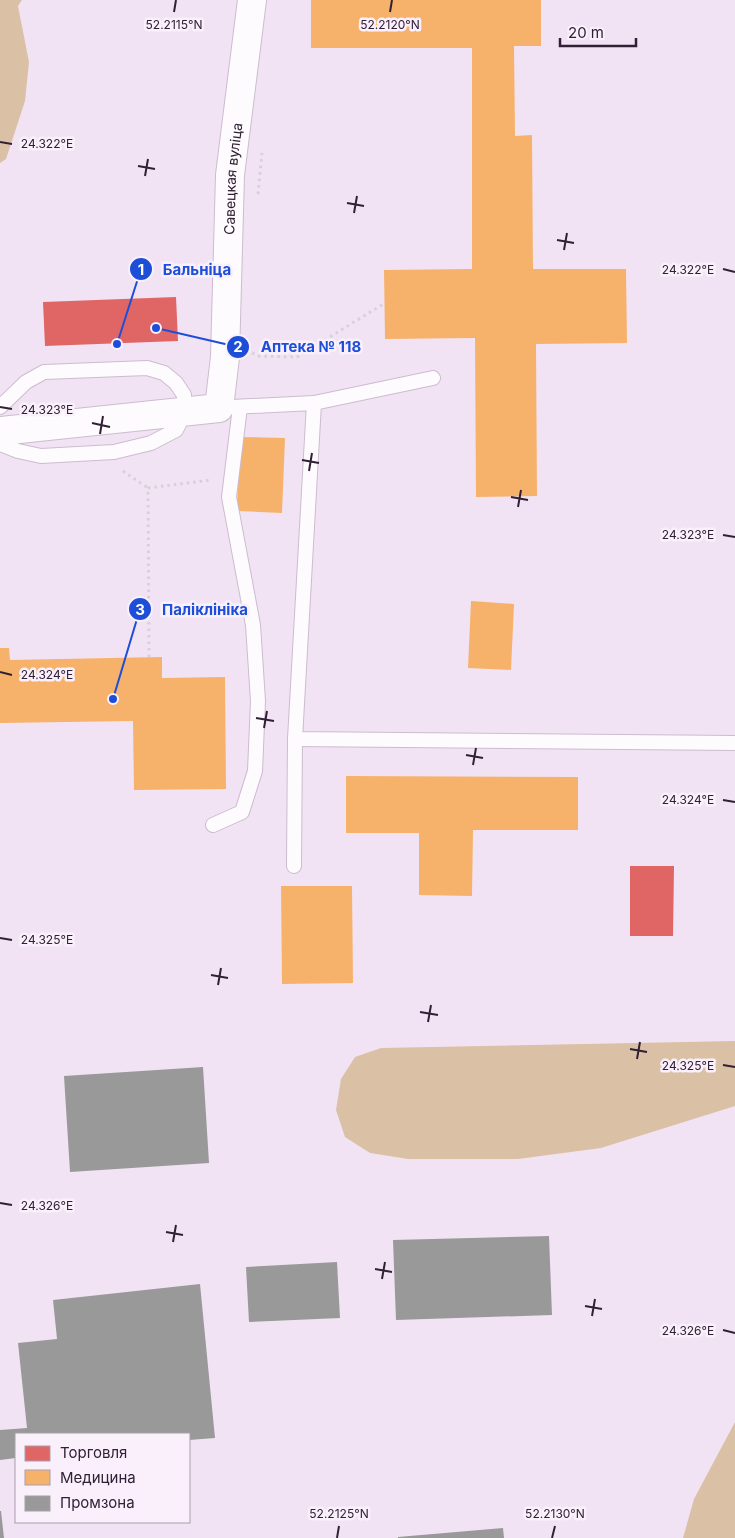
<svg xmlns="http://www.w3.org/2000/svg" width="735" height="1538" font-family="Inter,sans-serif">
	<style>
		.forest { fill: #dac0a5 }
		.shops { fill: #e06666 }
		.health { fill: #f6b26b }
		.industry { fill: #999 }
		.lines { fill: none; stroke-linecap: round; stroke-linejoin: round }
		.lane-casing { stroke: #cbbcce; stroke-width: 16 }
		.street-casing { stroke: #cbbcce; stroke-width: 30 }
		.path { stroke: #d6d1d7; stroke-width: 3; stroke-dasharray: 2.5 4; stroke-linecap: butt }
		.lane { stroke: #fdfbfd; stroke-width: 14 }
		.street { stroke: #fdfbfd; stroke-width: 28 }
		.ticks { fill: none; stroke: #312035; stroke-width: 2 }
		.labels { text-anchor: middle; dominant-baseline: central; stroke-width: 5; stroke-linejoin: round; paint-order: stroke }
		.street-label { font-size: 14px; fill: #312035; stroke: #f9f0fb }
		.ticks-label { font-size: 12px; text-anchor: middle; fill: #312035; stroke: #f9f0fb; stroke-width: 5; stroke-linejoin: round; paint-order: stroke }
		.leader { fill: none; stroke: #1d4ed8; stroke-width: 2 }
		.callout-dot { fill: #1d4ed8; stroke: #f9f0fb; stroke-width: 2 }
		.mark-label { font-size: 15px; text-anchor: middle; font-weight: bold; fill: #fff }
		.callout-label { font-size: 15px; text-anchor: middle; font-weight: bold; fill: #1d4ed8; stroke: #f9f0fb; stroke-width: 5; stroke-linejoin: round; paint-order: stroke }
	</style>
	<rect width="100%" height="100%" fill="#f2e3f4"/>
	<!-- forest -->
	<g class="forest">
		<polygon points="0,0 22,0 18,6 29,62 25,101 6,159 0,163"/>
		<polygon points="735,1041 735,1106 601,1148 518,1159 408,1159 370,1153 345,1137 336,1110 341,1079 355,1057 381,1048"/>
		<polygon points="735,1422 735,1538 683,1538 694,1499"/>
	</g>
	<!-- shops -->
	<g class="shops">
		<polygon points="176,297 178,341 45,346 43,302"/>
		<polygon points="630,866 674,866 673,936 630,936"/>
	</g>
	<!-- health -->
	<g class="health">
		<polygon points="311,0 541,0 541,46 514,46 515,136 532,135 533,269 626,269 627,343 536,344 537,496 476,497 475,338 385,339 384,270 472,269 472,48 311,48"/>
		<polygon points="240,437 285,438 282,513 237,511"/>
		<polygon points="471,601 514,604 511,670 468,668"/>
		<polygon points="0,648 9,648 10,660 162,657 162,678 225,677 226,789 134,790 133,721 0,723"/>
		<polygon points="346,776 578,777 578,830 473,830 472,896 419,895 419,833 346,833"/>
		<polygon points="281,886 352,886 353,983 282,984"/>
	</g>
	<!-- industry -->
	<g class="industry">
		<polygon points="203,1067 209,1163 70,1172 64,1076"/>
		<polygon points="549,1236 552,1315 396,1320 393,1240"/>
		<polygon points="337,1262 340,1318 249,1322 246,1267"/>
		<polygon points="200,1284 215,1438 189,1440 189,1434 16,1434 16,1458 0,1460 0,1430 27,1428 18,1343 57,1339 53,1300"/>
		<polygon points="0,1511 1,1511 4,1538 0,1538"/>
		<polygon points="503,1528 504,1538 398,1538 398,1537"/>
	</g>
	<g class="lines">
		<defs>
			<g id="lane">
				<polyline points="314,403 295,739 735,743"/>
				<polyline points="0,407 26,382 44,372 147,368 164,373 176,383 184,395 185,412 176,430 151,443 114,452 41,456 18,451 0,444"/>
				<polyline points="232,407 314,403 433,378"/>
				<polyline points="213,825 242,812 255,771 258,701 253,625 229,497 240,407"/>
				<polyline points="294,866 295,739"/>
			</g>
			<g id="street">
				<path id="s1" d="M 0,431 L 219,408 L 225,357 L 230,175 L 252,0"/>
			</g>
		</defs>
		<!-- lane casing -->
		<use href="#lane" class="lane-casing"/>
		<!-- street casing -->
		<use href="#street" class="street-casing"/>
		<!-- path -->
		<g class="path">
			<polyline points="258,194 262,153"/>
			<polyline points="252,353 259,356 297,357 385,303"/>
			<polyline points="123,471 148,488"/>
			<polyline points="149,657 148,488 211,480"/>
		</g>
		<!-- lane -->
		<use href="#lane" class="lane"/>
		<!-- street -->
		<use href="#street" class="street"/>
	</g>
	<!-- ticks -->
	<path class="ticks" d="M 174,12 L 176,0M 390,12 L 392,0M 0,142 L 12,144M 138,166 L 155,169M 145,176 L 148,159M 347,203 L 364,206M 354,213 L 357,196M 557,240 L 574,243M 564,250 L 567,233M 723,269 L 735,272M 0,407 L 12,409M 92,423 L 110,427M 100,434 L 103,416M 302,460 L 319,463M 309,471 L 312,453M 511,497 L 528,500M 518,507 L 521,490M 723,535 L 735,537M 0,672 L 12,675M 256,718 L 274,721M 264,728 L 267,711M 466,755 L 483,758M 473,765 L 476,748M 723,800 L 735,802M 0,938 L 12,940M 211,975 L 228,978M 218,985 L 221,968M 420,1012 L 438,1015M 428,1022 L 431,1005M 630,1049 L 647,1052M 637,1059 L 640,1042M 723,1065 L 735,1067M 0,1203 L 12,1205M 166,1232 L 183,1235M 173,1242 L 176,1225M 375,1269 L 392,1272M 382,1279 L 385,1262M 585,1306 L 602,1309M 592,1316 L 595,1299M 723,1330 L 735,1333M 337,1538 L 339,1526M 552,1538 L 555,1526"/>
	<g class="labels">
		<!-- street labels -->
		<g class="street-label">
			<text stroke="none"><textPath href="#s1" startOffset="450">Савецкая вуліца</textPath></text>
		</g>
	</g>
	<g class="ticks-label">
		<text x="174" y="29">52.2115°N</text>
		<text x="390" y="29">52.2120°N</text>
		<text x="47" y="148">24.322°E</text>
		<text x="688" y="274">24.322°E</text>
		<text x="47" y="414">24.323°E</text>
		<text x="688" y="539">24.323°E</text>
		<text x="47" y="679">24.324°E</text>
		<text x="688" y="804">24.324°E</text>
		<text x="47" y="944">24.325°E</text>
		<text x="688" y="1070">24.325°E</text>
		<text x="47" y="1210">24.326°E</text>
		<text x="688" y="1335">24.326°E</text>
		<text x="339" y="1518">52.2125°N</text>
		<text x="555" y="1518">52.2130°N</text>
	</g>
	<!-- callouts -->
	<path class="leader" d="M117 344L141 269M156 328L238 347M113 699L140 609"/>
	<g class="callout-dot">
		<circle cx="117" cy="344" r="5"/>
		<circle cx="156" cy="328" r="5"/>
		<circle cx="113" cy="699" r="5"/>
		<circle cx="141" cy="269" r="12"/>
		<circle cx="238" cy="347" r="12"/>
		<circle cx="140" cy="609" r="12"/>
	</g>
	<g class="mark-label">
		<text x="141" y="275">1</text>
		<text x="238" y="352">2</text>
		<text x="140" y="615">3</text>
	</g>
	<g class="callout-label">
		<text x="197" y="275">Бальніца</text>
		<text x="311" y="352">Аптека № 118</text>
		<text x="205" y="615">Паліклініка</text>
	</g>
	<!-- legend -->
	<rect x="15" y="1433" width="175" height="90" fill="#f9f0fb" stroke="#a99dac"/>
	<rect x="25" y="1446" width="25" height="15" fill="#e06666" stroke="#a99dac"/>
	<text x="60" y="1458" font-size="15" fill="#312035">Торговля</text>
	<rect x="25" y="1470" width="25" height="15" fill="#f6b26b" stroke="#a99dac"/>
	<text x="60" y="1483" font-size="15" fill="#312035">Медицина</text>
	<rect x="25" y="1496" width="25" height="15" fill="#999999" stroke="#a99dac"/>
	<text x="60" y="1508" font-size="15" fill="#312035">Промзона</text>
	<!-- scale -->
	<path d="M560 38v8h76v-8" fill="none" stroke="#312035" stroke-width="2.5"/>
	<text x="568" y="38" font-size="15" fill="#312035" stroke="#f9f0fb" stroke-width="4" paint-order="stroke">20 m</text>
</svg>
